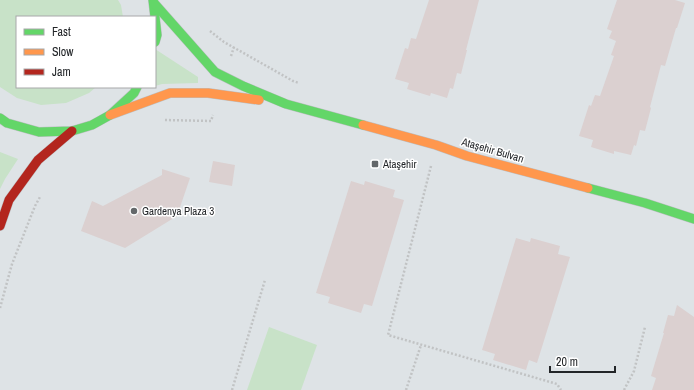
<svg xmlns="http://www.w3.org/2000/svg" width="694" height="390" font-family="'Archivo Narrow',sans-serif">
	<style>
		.green { fill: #c8e2c8 }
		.building { fill: #dbd0d0 }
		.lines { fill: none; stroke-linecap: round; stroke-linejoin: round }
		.fast-casing { stroke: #bcbfc2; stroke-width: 10 }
		.slow-casing { stroke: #bcbfc2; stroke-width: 10 }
		.jam-casing { stroke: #bcbfc2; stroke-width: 10 }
		.path { stroke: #c1c3c4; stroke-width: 2.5; stroke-dasharray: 2 2; stroke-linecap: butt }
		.fast { stroke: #63d668; stroke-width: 9 }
		.slow { stroke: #ff974d; stroke-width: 9 }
		.jam { stroke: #b3261e; stroke-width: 9 }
		.poi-dot { fill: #64686a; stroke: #fff; stroke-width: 1.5 }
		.labels { text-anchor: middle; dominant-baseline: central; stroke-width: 3; stroke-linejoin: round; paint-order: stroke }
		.street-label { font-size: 11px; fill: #222528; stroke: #fff }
		.poi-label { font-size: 11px; fill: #222528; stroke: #fff; text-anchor: start }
	</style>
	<rect width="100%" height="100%" fill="#dee3e6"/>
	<!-- green -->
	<g class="green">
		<polygon points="0,0 118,0 121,5 123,17 17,17 17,87 96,87 89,93 66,103 41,105 17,98 0,87"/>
		<polygon points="155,49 198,77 198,83 162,84 155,86"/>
		<polygon points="0,152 18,159 5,179 0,189"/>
		<polygon points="269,327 317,345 301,390 247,390"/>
	</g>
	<!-- building -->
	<g class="building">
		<polygon points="429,0 479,0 466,50 467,50 461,74 457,73 453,89 450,88 447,98 431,93 430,96 407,89 409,83 395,79 405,48 408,49 411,38 416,39"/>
		<polygon points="617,0 675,0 685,3 677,28 676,28 665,66 661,65 650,107 651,108 645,131 640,130 636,146 634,145 631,155 614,151 614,154 591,147 593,140 579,136 589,105 591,106 595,95 600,96 614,56 611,55 616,41 609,38 612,31 607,29"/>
		<polygon points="213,161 235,165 232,186 209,182"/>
		<polygon points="162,169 190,178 177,216 125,248 81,231 92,201 103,206 162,175"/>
		<polygon points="351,181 364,185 365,181 395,190 393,197 404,200 372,306 364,304 361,313 328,303 330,297 316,293"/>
		<polygon points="516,238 530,242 531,238 560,246 558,254 570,257 537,363 529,360 526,370 493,360 495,354 482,350"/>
		<polygon points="677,305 694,317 694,390 652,390 656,378 651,376 664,333 663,333 668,315 674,316"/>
	</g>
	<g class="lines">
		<defs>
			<g id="fast">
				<polyline points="153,0 157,35 155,42"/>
				<polyline points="154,3 215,72 243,86 286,104 363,125"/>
				<polyline points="0,118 7,123 39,132 72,131 92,125 110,115 134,93 137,87"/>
				<polyline points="588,188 645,203 694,219"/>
			</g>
			<g id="slow">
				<polyline points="110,115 170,93 208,93 259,100"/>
				<polyline points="363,125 436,145 467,156 588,188"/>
			</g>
			<polyline id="jam" points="0,226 9,200 38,160 72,131"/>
		</defs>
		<!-- fast casing -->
		<use href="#fast" class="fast-casing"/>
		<!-- slow casing -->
		<use href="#slow" class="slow-casing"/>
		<!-- jam casing -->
		<use href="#jam" class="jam-casing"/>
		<!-- path -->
		<g class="path">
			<polyline points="210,31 224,42 293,81 299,83"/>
			<polyline points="231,56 234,47"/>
			<polyline points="165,120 211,121 213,115"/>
			<polyline points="431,166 388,335 557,384 561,390"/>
			<polyline points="0,308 12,264 35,206 40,197"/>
			<polyline points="232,390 265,280"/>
			<polyline points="406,390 421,345"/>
			<polyline points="624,390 634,371 645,327"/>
		</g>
		<!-- fast -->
		<use href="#fast" class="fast"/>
		<!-- slow -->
		<use href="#slow" class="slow"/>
		<!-- jam -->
		<use href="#jam" class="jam"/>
	</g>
	<!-- markers -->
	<g class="poi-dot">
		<rect x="371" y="160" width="8" height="8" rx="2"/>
		<circle cx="134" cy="211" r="4"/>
	</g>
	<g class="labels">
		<!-- street labels -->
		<g class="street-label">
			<text transform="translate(493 150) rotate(16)">Ataşehir Bulvarı</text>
		</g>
		<!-- poi labels -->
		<g class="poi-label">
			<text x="383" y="164">Ataşehir</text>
			<text x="142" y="211">Gardenya Plaza 3</text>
		</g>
	</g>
	<!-- legend -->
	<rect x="16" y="16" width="140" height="72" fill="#ffffff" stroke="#a7a8a9"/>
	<rect x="24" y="29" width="20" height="6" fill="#63d668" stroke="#a7a8a9"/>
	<text x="52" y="36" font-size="12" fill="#222528">Fast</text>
	<rect x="24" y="49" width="20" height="6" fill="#ff974d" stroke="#a7a8a9"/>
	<text x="52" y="56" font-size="12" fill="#222528">Slow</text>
	<rect x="24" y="69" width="20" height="6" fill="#b3261e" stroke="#a7a8a9"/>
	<text x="52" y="76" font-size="12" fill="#222528">Jam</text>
	<!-- scale -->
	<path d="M550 366v6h65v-6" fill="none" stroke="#222528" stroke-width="2"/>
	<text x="556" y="366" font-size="12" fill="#222528" stroke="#ffffff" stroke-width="3" paint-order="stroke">20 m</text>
</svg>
